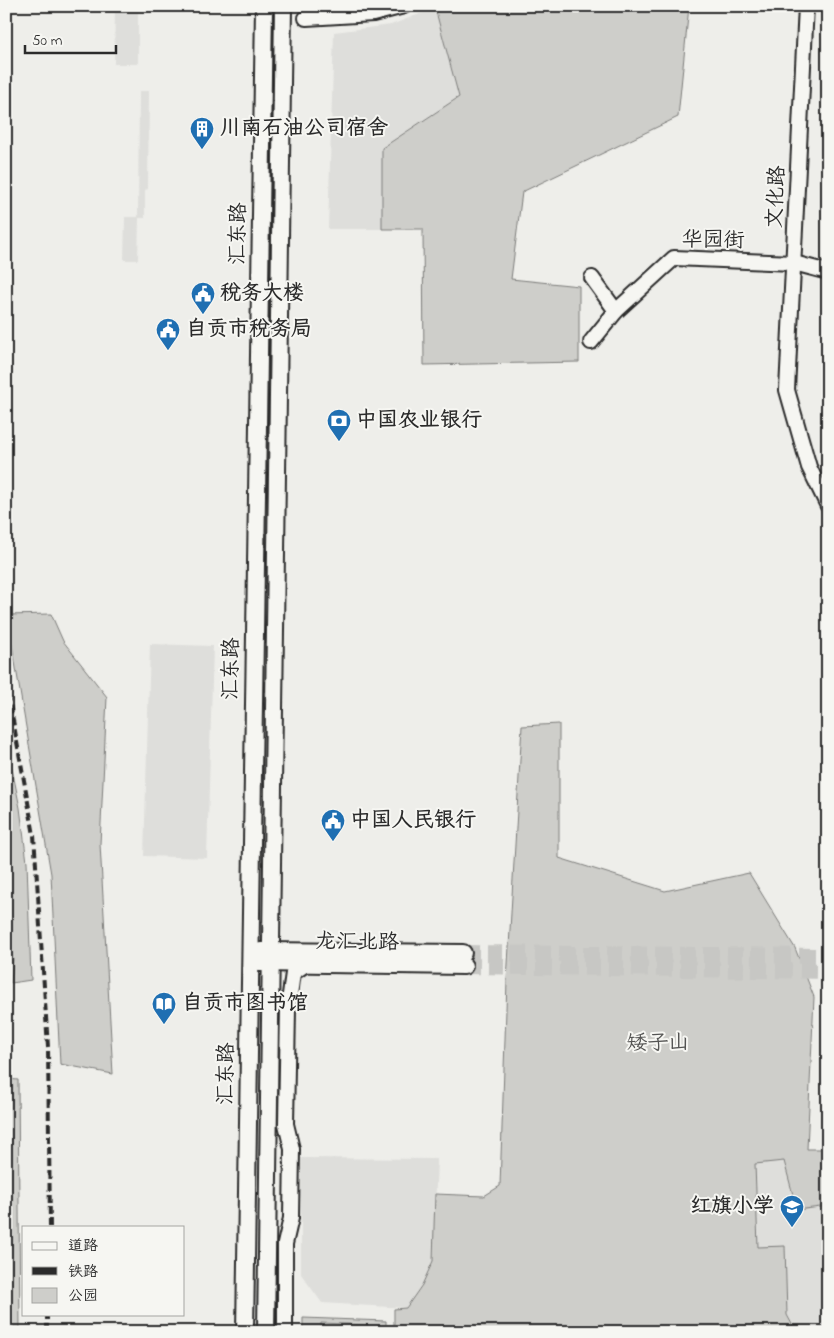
<svg xmlns="http://www.w3.org/2000/svg" width="834" height="1338" font-family="'Indie Flower','LXGW WenKai TC',sans-serif">
	<style>
		.built { fill: #dededb }
		.green { fill: #cececa; stroke: #7c7c7a }
		.lines { fill: none; stroke-linecap: round; stroke-linejoin: round }
		.major-tunnel { stroke: #c7c7c4; stroke-width: 16; stroke-dasharray: 16 8; stroke-linecap: butt }
		.minor-casing { stroke: #2b2b2b; stroke-width: 18 }
		.major-casing { stroke: #2b2b2b; stroke-width: 20 }
		.minor { stroke: #f6f6f2; stroke-width: 14 }
		.major { stroke: #f6f6f2; stroke-width: 16 }
		.rail { stroke: #2b2b2b; stroke-width: 4; stroke-dasharray: 8 4; stroke-linecap: butt }
		.labels { text-anchor: middle; dominant-baseline: central; stroke-width: 4; stroke-linejoin: round; paint-order: stroke }
		.poi-label { font-size: 21px; font-weight: bold; fill: #2b2b2b; stroke: #f6f6f2; text-anchor: start }
		.street-label { font-size: 21px; fill: #2b2b2b; stroke: #f6f6f2 }
		.park-label { font-size: 21px; fill: #545453; stroke: #f6f6f2 }
	</style>
	<rect width="100%" height="100%" fill="#eeeeea"/>
	<filter id="ink" filterUnits="userSpaceOnUse"><feTurbulence type="fractalNoise" baseFrequency=".02" numOctaves="2"/><feDisplacementMap in="SourceGraphic" scale="10" xChannelSelector="R" yChannelSelector="G"/><feConvolveMatrix kernelMatrix="1 2 1 2 8 2 1 2 1" color-interpolation-filters="sRGB"/></filter>
	<g filter="url(#ink)">
		<!-- built -->
		<g class="built">
			<polygon points="115,6 138,7 138,64 114,64"/>
			<polygon points="435,8 459,97 382,148 382,229 328,229 334,32 391,25"/>
			<polygon points="139,91 149,91 148,189 145,190 145,218 139,218 138,260 124,260 125,217 138,217"/>
			<polygon points="150,644 213,646 207,858 144,856"/>
			<polygon points="301,1158 437,1159 433,1261 422,1285 406,1308 322,1303 301,1274"/>
			<polygon points="784,1161 797,1210 828,1206 828,1332 797,1332 787,1315 785,1247 758,1247 755,1163"/>
		</g>
		<!-- green -->
		<g class="green">
			<polygon points="438,6 689,6 678,117 522,192 511,279 579,286 579,362 424,365 423,229 382,229 382,148 459,97 435,8"/>
			<polygon points="51,614 63,641 107,697 100,844 113,1074 60,1064 51,874 7,615"/>
			<polygon points="559,724 559,858 665,891 749,873 795,948 814,997 807,1149 828,1149 828,1206 797,1210 784,1161 755,1164 758,1247 785,1246 787,1315 794,1328 779,1332 394,1332 394,1309 406,1308 422,1285 433,1261 435,1194 484,1196 500,1186 507,981 522,726"/>
			<polygon points="6,739 20,808 27,862 31,980 11,983 13,958 6,952"/>
			<polygon points="6,1079 18,1080 20,1332 6,1332"/>
			<polygon points="303,1318 386,1321 386,1332 368,1332 367,1325 321,1323 321,1332 303,1332"/>
		</g>
		<g class="lines">
			<!-- major-tunnel -->
			<g class="major-tunnel">
				<polyline points="463,953 828,956"/>
				<polyline points="464,966 828,971"/>
			</g>
			<defs>
				<g id="minor">
					<polyline points="806,6 787,390 809,467 828,506"/>
					<polyline points="306,18 373,14 404,6"/>
					<polyline points="616,311 674,258 794,263 828,272"/>
					<polyline points="591,342 616,311 592,278"/>
					<polyline points="285,1332 285,1244 291,1218 292,1149 286,1124 288,1009 293,973 306,964"/>
				</g>
				<g id="major">
					<polyline points="261,951 463,953"/>
					<polyline points="259,963 464,966"/>
					<polyline points="245,1332 264,6"/>
					<polyline points="266,1332 283,6"/>
				</g>
			</defs>
			<!-- minor casing -->
			<use href="#minor" class="minor-casing"/>
			<!-- major casing -->
			<use href="#major" class="major-casing"/>
			<!-- minor -->
			<use href="#minor" class="minor"/>
			<!-- major -->
			<use href="#major" class="major"/>
			<!-- rail -->
			<g class="rail">
				<polyline points="6,682 34,835 48,1047 50,1227"/>
				<polyline points="47,1332 47,1314"/>
			</g>
		</g>
	</g>
	<!-- icons -->
	<defs>
		<symbol id="building-pin" viewBox="-11 -11 22 30"><path d="M0 17L-7.5 6A9.5 9.5 0 1 1 7.5 6Z" fill="#1f6fb2" stroke="#f6f6f2"/><path d="M-4-6H4V6H1V3H-1V6H-4ZM-2.5-4.3h1.7v1.8h-1.7ZM.8-4.3h1.7v1.8H.8ZM-2.5-1h1.7V.8h-1.7ZM.8-1h1.7V.8H.8Z" fill="#fff"/></symbol>
		<symbol id="civic-pin" viewBox="-11 -11 22 30"><path d="M0 17L-7.5 6A9.5 9.5 0 1 1 7.5 6Z" fill="#1f6fb2" stroke="#f6f6f2"/><path d="M-.6-6.5H3V-4.5H.6V-3L4-1V1h2V6H-6V1h2V-1L-.6-3ZM-1.2 2.5V6h2.4V2.5Z" fill="#fff"/></symbol>
		<symbol id="bank-pin" viewBox="-11 -11 22 30"><path d="M0 17L-7.5 6A9.5 9.5 0 1 1 7.5 6Z" fill="#1f6fb2" stroke="#f6f6f2"/><path d="M-6-4H6V4H-6ZM0-2.3a2.3 2.3 0 1 0 0 4.6a2.3 2.3 0 1 0 0-4.6Z" fill="#fff"/></symbol>
		<symbol id="library-pin" viewBox="-11 -11 22 30"><path d="M0 17L-7.5 6A9.5 9.5 0 1 1 7.5 6Z" fill="#1f6fb2" stroke="#f6f6f2"/><path d="M-6-4Q-3-5.5-.7-3.5V5Q-3 3-6 4ZM6-4Q3-5.5 .7-3.5V5Q3 3 6 4Z" fill="#fff"/></symbol>
		<symbol id="school-pin" viewBox="-11 -11 22 30"><path d="M0 17L-7.5 6A9.5 9.5 0 1 1 7.5 6Z" fill="#1f6fb2" stroke="#f6f6f2"/><path d="M0-5L7-2L0 1L-7-2ZM-4 1L0 2.5L4 1V4Q0 6-4 4Z" fill="#fff"/></symbol>
	</defs>
	<g fill-rule="evenodd">
		<use href="#building-pin" x="188" y="115" width="28" height="38"/>
		<use href="#civic-pin" x="189" y="280" width="28" height="38"/>
		<use href="#civic-pin" x="154" y="316" width="28" height="38"/>
		<use href="#bank-pin" x="325" y="407" width="28" height="38"/>
		<use href="#civic-pin" x="319" y="807" width="28" height="38"/>
		<use href="#library-pin" x="150" y="990" width="28" height="38"/>
		<use href="#school-pin" x="778" y="1193" width="28" height="38"/>
	</g>
	<g class="labels">
		<!-- poi labels -->
		<g class="poi-label">
			<text x="220" y="129">川南石油公司宿舍</text>
			<text x="220" y="294">税务大楼</text>
			<text x="186" y="330">自贡市税务局</text>
			<text x="356" y="421">中国农业银行</text>
			<text x="350" y="821">中国人民银行</text>
			<text x="182" y="1004">自贡市图书馆</text>
			<text x="774" y="1207" text-anchor="end">红旗小学</text>
		</g>
		<!-- street labels -->
		<g class="street-label">
			<text transform="translate(777 197) rotate(-87)">文化路</text>
			<text transform="translate(239 234) rotate(-89)">汇东路</text>
			<text transform="translate(713 241) rotate(1)">华园街</text>
			<text transform="translate(232 669) rotate(-89)">汇东路</text>
			<text transform="translate(357 943) rotate(1)">龙汇北路</text>
			<text transform="translate(227 1074) rotate(-89)">汇东路</text>
		</g>
		<!-- park labels -->
		<g class="park-label">
			<text x="658" y="1044">矮子山</text>
		</g>
	</g>
	<!-- margin -->
	<rect width="834" height="1338" fill="none" stroke="#f6f6f2" stroke-width="25"/>
	<rect x="12" y="12" width="809" height="1313" fill="none" stroke="#2b2b2b" stroke-width="2" filter="url(#ink)"/>
	<!-- legend -->
	<rect x="22" y="1226" width="162" height="90" fill="#f6f6f2" stroke="#a5a5a2"/>
	<rect x="32" y="1242" width="25" height="8" fill="#f6f6f2" stroke="#a5a5a2"/>
	<text x="68" y="1250" font-size="15" fill="#2b2b2b">道路</text>
	<rect x="32" y="1267" width="25" height="8" fill="#2b2b2b" stroke="#a5a5a2"/>
	<text x="68" y="1276" font-size="15" fill="#2b2b2b">铁路</text>
	<rect x="32" y="1288" width="25" height="15" fill="#cececa" stroke="#a5a5a2"/>
	<text x="68" y="1300" font-size="15" fill="#2b2b2b">公园</text>
	<!-- scale -->
	<path d="M25 45v8h91v-8" fill="none" stroke="#2b2b2b" stroke-width="2.5"/>
	<text x="32" y="45" font-size="15" fill="#2b2b2b" stroke="#f6f6f2" stroke-width="4" paint-order="stroke">50 m</text>
</svg>
